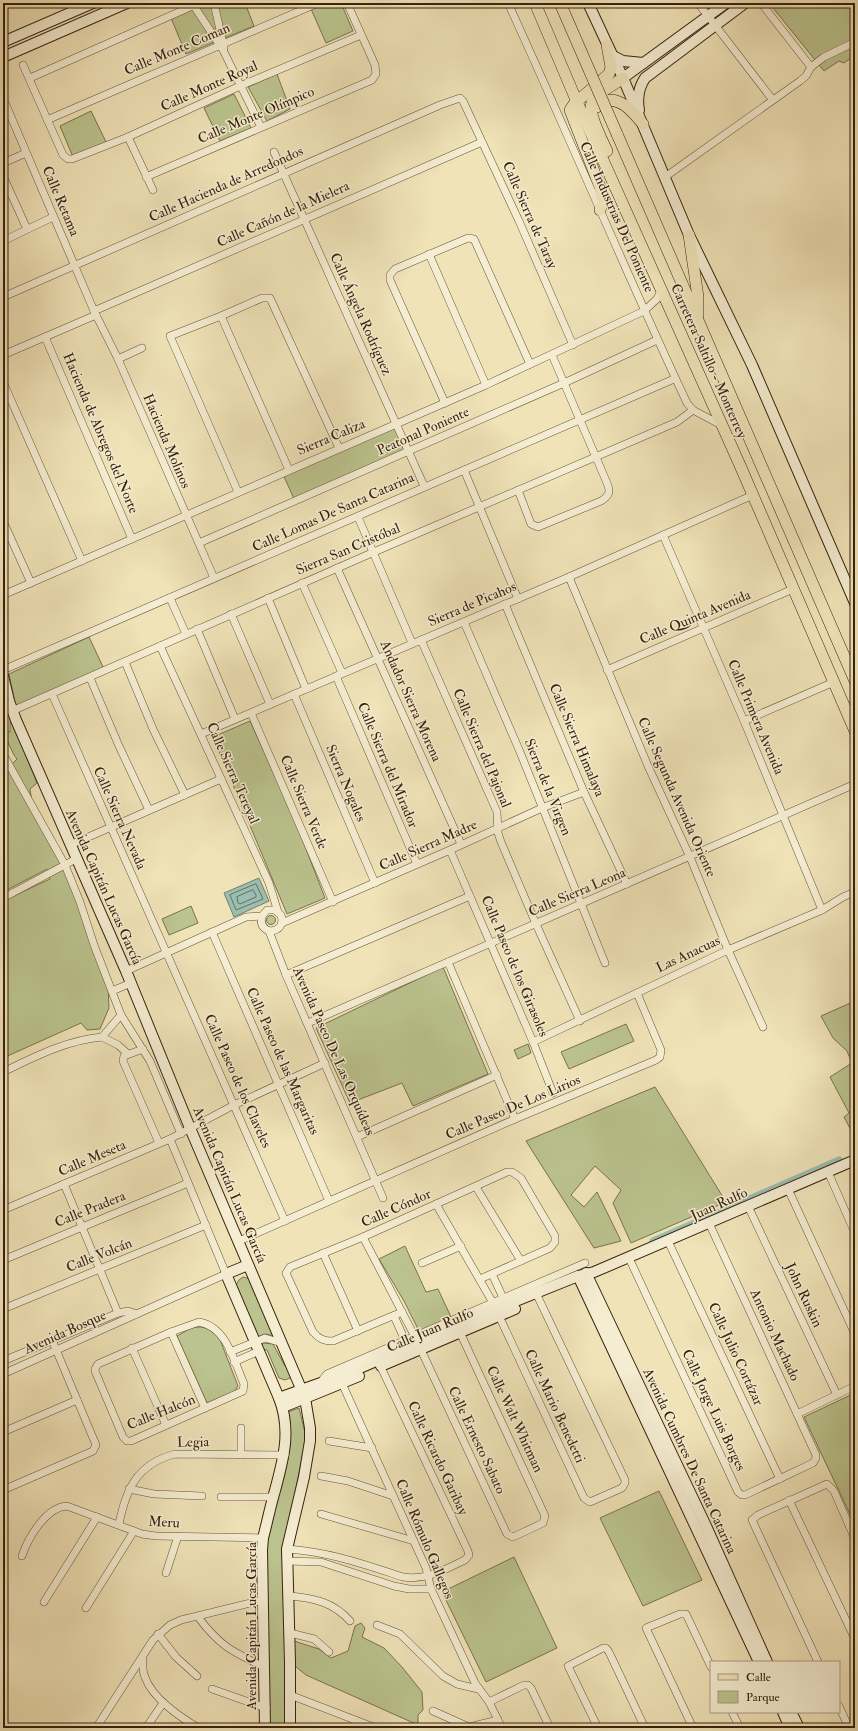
<svg xmlns="http://www.w3.org/2000/svg" width="858" height="1731" font-family="'IM FELL Double Pica',serif">
	<style>
		.green { fill: #bbc38e; stroke: #7a724e }
		.water { fill: #9abeb0; stroke: #737f6f }
		.lines { fill: none; stroke-linecap: round; stroke-linejoin: round }
		.shore { stroke: #69705e; stroke-width: 1 }
		.canal { stroke: #9abeb0; stroke-width: 7 }
		.street-casing { stroke: #665238; stroke-width: 8 }
		.secondary-casing { stroke: #38210d; stroke-width: 12 }
		.primary-casing { stroke: #38210d; stroke-width: 12 }
		.street { stroke: #f5edd1; stroke-width: 7 }
		.secondary { stroke: #f5edd1; stroke-width: 10 }
		.primary { stroke: #f0e3b8; stroke-width: 11 }
		.primary-bridge-casing { stroke: #38210d; stroke-width: 12; stroke-linecap: butt }
		.primary-bridge { stroke: #f0e3b8; stroke-width: 11 }
		.labels { text-anchor: middle; dominant-baseline: central; stroke-width: 3; stroke-linejoin: round; paint-order: stroke }
		.street-label { font-size: 14px; fill: #38210d; stroke: #f5edd1 }
	</style>
	<rect width="100%" height="100%" fill="#f0e3b8"/>
	<filter id="stains"><feTurbulence type="fractalNoise" baseFrequency=".005" numOctaves="4"/><feColorMatrix values="0 0 0 0 .2 0 0 0 0 .09 0 0 0 0 .02 0 0 0 .5 -.17"/></filter>
	<radialGradient id="worn" r=".72"><stop offset=".6" stop-color="#630" stop-opacity="0"/><stop offset="1" stop-color="#630" stop-opacity=".3"/></radialGradient>
	<!-- green -->
	<g class="green">
		<polygon points="208,3 245,3 254,26 186,54 171,18"/>
		<polygon points="325,3 341,3 353,31 326,43 311,9"/>
		<polygon points="769,3 836,3 854,9 855,10 855,55 844,63 839,61 824,71"/>
		<polygon points="277,74 290,109 267,121 248,87"/>
		<polygon points="234,94 251,128 220,141 204,108"/>
		<polygon points="91,111 107,144 73,157 60,126"/>
		<polygon points="398,422 410,451 295,501 282,472"/>
		<polygon points="89,637 104,669 16,707 9,674"/>
		<polygon points="10,715 37,783 30,789 34,815 67,874 108,986 109,1008 100,1029 87,1030 81,1023 3,1058 3,901 50,879 47,869 3,892 3,773 17,759 14,755 3,732 3,730 10,732"/>
		<polygon points="250,721 292,813 325,898 287,914 213,737"/>
		<polygon points="191,906 198,923 169,935 162,919"/>
		<circle cx="271" cy="920" r="4.5"/>
		<polygon points="443,967 488,1074 413,1106 402,1083 350,1103 316,1028"/>
		<polygon points="855,1001 855,1138 844,1117 849,1113 830,1077 852,1063 847,1051 833,1038 821,1016"/>
		<polygon points="626,1024 634,1041 569,1069 561,1052"/>
		<polygon points="528,1044 531,1053 518,1059 514,1050"/>
		<polygon points="655,1087 726,1202 631,1243 613,1203 621,1190 595,1166 571,1195 584,1207 597,1192 621,1241 594,1248 526,1141"/>
		<polygon points="405,1246 426,1292 438,1289 451,1317 419,1331 404,1301 379,1259"/>
		<polygon points="243,1277 250,1279 275,1336 265,1334 257,1337 236,1285 239,1280"/>
		<path d="M 198,1327 C 207,1327 212,1331 219,1337 L 238,1386 L 234,1392 L 207,1403 L 177,1336 L 191,1328 Z"/>
		<polygon points="262,1343 273,1344 285,1366 289,1368 292,1374 290,1378 285,1380 279,1378 267,1350 262,1349"/>
		<polygon points="855,1393 855,1525 804,1417"/>
		<polygon points="299,1408 306,1437 284,1549 286,1728 269,1728 267,1545 281,1482 288,1412"/>
		<polygon points="659,1491 702,1580 643,1606 600,1518"/>
		<polygon points="514,1557 557,1648 486,1682 442,1592"/>
		<polygon points="361,1623 365,1628 362,1637 384,1648 402,1667 422,1692 423,1710 418,1715 418,1725 306,1675 295,1666 294,1641 319,1649 331,1658 348,1651 355,1626"/>
	</g>
	<!-- water -->
	<polygon class="water" points="259,878 269,901 234,917 224,893"/>
	<g class="lines">
		<!-- shore -->
		<g class="shore">
			<polygon points="256,884 263,899 236,910 230,895"/>
			<polygon points="253,890 256,895 256,897 240,904 238,903 237,897"/>
		</g>
		<!-- canal -->
		<polyline class="canal" points="653,1241 839,1160"/>
		<defs>
			<g id="street">
				<polyline points="192,3 223,50 261,127"/>
				<polyline points="214,3 224,48"/>
				<path d="M 508,3 C 569,136 625,271 687,403 L 693,410 L 721,425"/>
				<polyline points="698,3 772,99"/>
				<polyline points="23,65 63,155 68,159 72,159 128,137 240,86 361,35"/>
				<polyline points="811,67 824,57 855,42"/>
				<polyline points="30,78 199,3"/>
				<polyline points="3,98 94,311 118,359 214,578"/>
				<polyline points="47,120 318,3"/>
				<polyline points="128,137 153,190"/>
				<polyline points="274,152 424,486"/>
				<polyline points="3,163 26,153"/>
				<polyline points="3,176 27,229"/>
				<polyline points="146,177 372,80 376,74 375,65 347,3"/>
				<polyline points="665,177 800,81 806,76 811,67 761,3"/>
				<polyline points="3,241 53,217"/>
				<polyline points="429,254 486,385"/>
				<polyline points="3,297 440,105 460,98 463,101 519,221 573,345"/>
				<polyline points="94,311 482,142"/>
				<polyline points="221,316 289,470"/>
				<polyline points="45,337 132,539"/>
				<polyline points="3,355 96,315"/>
				<polyline points="118,359 142,348"/>
				<polyline points="3,382 82,561"/>
				<polyline points="445,403 390,280 390,275 395,269 468,238 474,239 530,364"/>
				<polyline points="464,470 518,599"/>
				<path d="M 518,490 L 531,524 L 538,527 L 601,501 C 609,496 611,492 607,483 L 552,355"/>
				<polyline points="238,492 170,336 221,316 262,298 270,298 339,448"/>
				<polyline points="358,517 412,643"/>
				<polyline points="3,521 31,583"/>
				<polyline points="663,535 744,721 822,910"/>
				<polyline points="199,543 564,383 657,340"/>
				<polyline points="337,568 461,844"/>
				<polyline points="569,577 648,766 690,857 728,950 763,1027"/>
				<polyline points="302,583 342,673"/>
				<polyline points="3,595 486,385 644,311 657,299 661,291"/>
				<polyline points="170,598 186,634"/>
				<polyline points="268,598 306,689"/>
				<polyline points="505,604 584,792 627,884"/>
				<polyline points="231,614 270,704"/>
				<polyline points="464,622 520,752 605,963"/>
				<polyline points="197,629 235,719"/>
				<polyline points="421,640 497,812 498,833 501,842 536,924 580,1021"/>
				<polyline points="160,646 269,883 278,912"/>
				<polyline points="125,662 153,729 185,795"/>
				<polyline points="3,670 674,379"/>
				<polyline points="607,670 793,589"/>
				<polyline points="336,676 417,864"/>
				<polyline points="90,678 119,746 149,810"/>
				<polyline points="52,694 285,1221"/>
				<polyline points="294,694 375,883"/>
				<polyline points="12,711 374,552 677,422 693,410"/>
				<polyline points="251,713 333,902"/>
				<polyline points="744,721 834,682"/>
				<polyline points="201,734 569,577 753,495"/>
				<polyline points="3,754 65,865 80,902 94,945 121,1015 150,1061 181,1134"/>
				<polyline points="70,845 221,779"/>
				<polyline points="450,850 533,1042 553,1093"/>
				<polyline points="3,898 76,859"/>
				<path d="M 262,916 C 260,923 262,928 269,931"/>
				<polyline points="282,923 450,850 542,808 584,792"/>
				<polyline points="269,931 286,975 383,1198"/>
				<polyline points="212,932 329,1201"/>
				<polyline points="448,962 515,1119"/>
				<path d="M 126,971 L 246,917 L 262,916 L 267,910 L 275,910 L 281,915 C 284,925 279,931 269,931"/>
				<polyline points="286,975 470,896"/>
				<polyline points="112,991 131,983"/>
				<polyline points="308,1023 855,784"/>
				<polyline points="102,1037 118,1045 128,1054"/>
				<polyline points="533,1042 728,950 822,910 843,897 855,892"/>
				<polyline points="143,1049 124,1056 123,1061 159,1143"/>
				<path d="M 3,1072 C 34,1057 67,1040 102,1037 L 121,1015"/>
				<polyline points="357,1137 497,1075"/>
				<polyline points="828,1172 855,1233"/>
				<polyline points="64,1184 118,1313"/>
				<polyline points="476,1187 521,1261"/>
				<polyline points="788,1189 855,1334"/>
				<polyline points="436,1204 493,1303 584,1498 590,1502 622,1488 625,1483 625,1480 536,1293"/>
				<polyline points="748,1206 837,1395"/>
				<polyline points="3,1210 170,1139 234,1105 325,1063"/>
				<polyline points="363,1237 415,1337 507,1534 513,1537 543,1523 545,1516 458,1328"/>
				<polyline points="239,1241 515,1119 656,1060 660,1057 661,1050 637,993"/>
				<polyline points="668,1241 780,1479"/>
				<polyline points="323,1253 358,1331"/>
				<polyline points="629,1258 738,1492 742,1495 745,1495 813,1463 816,1458 816,1455 709,1223"/>
				<polyline points="3,1260 188,1183"/>
				<polyline points="422,1263 461,1246"/>
				<polyline points="492,1274 505,1302"/>
				<polyline points="3,1309 206,1225"/>
				<path d="M 402,1312 L 333,1341 C 324,1341 319,1339 313,1332 L 286,1273 L 290,1267 L 363,1237 L 507,1172 L 512,1172 L 521,1178 L 555,1236 L 555,1242 L 550,1248 L 480,1279"/>
				<polyline points="394,1316 407,1345"/>
				<path d="M 199,1322 C 227,1327 234,1361 244,1384 L 243,1391 L 131,1441 L 127,1441 L 123,1437 L 95,1371 L 95,1369 L 98,1364 L 171,1332 Z"/>
				<polyline points="171,1332 205,1408"/>
				<polyline points="132,1348 166,1425"/>
				<polyline points="230,1352 265,1338 282,1343"/>
				<polyline points="3,1361 118,1313 128,1311 137,1314"/>
				<polyline points="234,1362 259,1351"/>
				<polyline points="3,1374 226,1274 170,1139"/>
				<polyline points="340,1379 426,1568 431,1589 475,1683 489,1702 502,1728"/>
				<polyline points="322,1385 323,1379 327,1374 585,1263"/>
				<polyline points="797,1414 855,1386"/>
				<polyline points="241,1428 241,1455"/>
				<polyline points="3,1432 77,1400"/>
				<polyline points="329,1441 372,1448"/>
				<polyline points="321,1476 348,1481 393,1496"/>
				<polyline points="129,1489 154,1494 202,1496"/>
				<polyline points="3,1490 93,1451 96,1445 52,1340"/>
				<polyline points="221,1497 273,1497"/>
				<polyline points="789,1500 855,1639"/>
				<polyline points="321,1514 414,1541"/>
				<path d="M 119,1524 C 126,1489 137,1464 175,1454 L 285,1455"/>
				<path d="M 287,1549 C 330,1552 363,1564 403,1577 C 426,1581 445,1569 465,1560 L 469,1555 L 468,1551 L 379,1363"/>
				<path d="M 22,1556 C 28,1538 46,1507 67,1506 L 142,1534 L 156,1536 L 263,1538"/>
				<polyline points="287,1561 321,1562 394,1586 409,1589 431,1589"/>
				<polyline points="166,1573 178,1536"/>
				<path d="M 289,1596 C 314,1598 333,1602 350,1621"/>
				<polyline points="44,1602 97,1517"/>
				<polyline points="86,1608 134,1531"/>
				<path d="M 198,1617 C 220,1646 231,1651 264,1667"/>
				<polyline points="377,1625 400,1634 443,1676 457,1684 478,1689"/>
				<polyline points="290,1633 314,1639 329,1652"/>
				<polyline points="158,1634 176,1657 197,1676"/>
				<path d="M 143,1658 C 143,1665 142,1671 145,1677 C 152,1698 181,1718 199,1728"/>
				<polyline points="818,1662 752,1520 758,1515 827,1484 834,1491 855,1539"/>
				<polyline points="212,1689 266,1708"/>
				<polyline points="290,1695 376,1728"/>
				<polyline points="489,1702 524,1685 528,1685 531,1688 550,1728"/>
				<polyline points="839,1706 849,1728"/>
				<polyline points="433,1711 469,1727 498,1720"/>
				<polyline points="732,1712 740,1728"/>
				<polyline points="98,1725 153,1640 170,1625 181,1620 263,1600"/>
				<polyline points="146,1728 163,1703"/>
				<polyline points="598,1728 568,1666 603,1648 606,1648 609,1652 645,1728"/>
				<polyline points="693,1728 646,1628 680,1614 686,1614 711,1667"/>
			</g>
			<g id="secondary">
				<polyline points="588,3 623,78 689,235 752,365 855,603"/>
				<polyline points="3,42 93,3"/>
				<polyline points="611,55 623,61 643,63"/>
				<polyline points="3,57 127,3"/>
				<polyline points="623,78 726,3"/>
				<path d="M 639,110 C 637,99 639,87 645,78 L 745,3"/>
				<polyline points="3,676 9,701 16,720 126,971 190,1128 305,1398 310,1428 310,1441 304,1477 287,1549 290,1662 290,1728"/>
				<path d="M 248,1265 L 226,1274 L 279,1398 C 292,1431 283,1461 274,1494 C 270,1508 267,1523 263,1538 L 262,1550 L 265,1728"/>
				<polyline points="586,1273 706,1526 767,1662"/>
				<polyline points="578,1276 759,1662"/>
				<polyline points="381,1366 515,1309"/>
				<polyline points="279,1398 346,1374 506,1305 578,1276 594,1272 855,1160"/>
				<polyline points="283,1407 359,1376"/>
				<polyline points="783,1712 790,1728"/>
				<polyline points="791,1712 799,1728"/>
			</g>
			<g id="primary">
				<polyline points="535,3 577,102 739,463 855,731"/>
				<path d="M 597,107 L 606,101 C 622,97 633,113 643,124"/>
				<polyline points="617,134 855,681"/>
				<path d="M 607,151 C 602,140 586,110 593,101 C 597,93 615,84 623,78"/>
				<polyline points="600,210 603,202 600,187 570,110 574,104 609,74 611,67 607,45"/>
				<polyline points="689,235 698,297 698,315"/>
			</g>
		</defs>
		<!-- street casing -->
		<use href="#street" class="street-casing"/>
		<!-- secondary casing -->
		<use href="#secondary" class="secondary-casing"/>
		<!-- primary casing -->
		<use href="#primary" class="primary-casing"/>
		<!-- street -->
		<use href="#street" class="street"/>
		<!-- secondary -->
		<use href="#secondary" class="secondary"/>
		<!-- primary -->
		<use href="#primary" class="primary"/>
		<defs>
			<polyline id="primary-bridge" points="560,3 617,134"/>
		</defs>
		<!-- primary-bridge casing -->
		<use href="#primary-bridge" class="primary-bridge-casing"/>
		<!-- primary-bridge -->
		<use href="#primary-bridge" class="primary-bridge"/>
	</g>
	<g class="labels">
		<!-- street labels -->
		<g class="street-label">
			<text transform="translate(177 49) rotate(-23)">Calle Monte Coman</text>
			<text transform="translate(209 86) rotate(-24)">Calle Monte Royal</text>
			<text transform="translate(256 115) rotate(-23)">Calle Monte Olímpico</text>
			<text transform="translate(226 184) rotate(-24)">Calle Hacienda de Arredondos</text>
			<text transform="translate(61 201) rotate(67)">Calle Retama</text>
			<text transform="translate(283 214) rotate(-24)">Calle Cañón de la Mielera</text>
			<text transform="translate(530 215) rotate(66)">Calle Sierra de Taray</text>
			<text transform="translate(617 217) rotate(66)">Calle Industrias Del Poniente</text>
			<text transform="translate(361 314) rotate(66)">Calle Ángela Rodríguez</text>
			<text transform="translate(709 361) rotate(66)">Carretera Saltillo - Monterrey</text>
			<text transform="translate(423 431) rotate(-24)">Peatonal Poniente</text>
			<text transform="translate(101 433) rotate(67)">Hacienda de Abregos del Norte</text>
			<text transform="translate(331 437) rotate(-23)">Sierra Caliza</text>
			<text transform="translate(167 441) rotate(67)">Hacienda Molinos</text>
			<text transform="translate(333 512) rotate(-24)">Calle Lomas De Santa Catarina</text>
			<text transform="translate(348 549) rotate(-23)">Sierra San Cristóbal</text>
			<text transform="translate(472 604) rotate(-23)">Sierra de Picahos</text>
			<text transform="translate(695 617) rotate(-23)">Calle Quinta Avenida</text>
			<text transform="translate(411 701) rotate(66)">Andador Sierra Morena</text>
			<text transform="translate(756 717) rotate(67)">Calle Primera Avenida</text>
			<text transform="translate(577 740) rotate(67)">Calle Sierra Himalaya</text>
			<text transform="translate(482 748) rotate(67)">Calle Sierra del Pajonal</text>
			<text transform="translate(388 765) rotate(67)">Calle Sierra del Mirador</text>
			<text transform="translate(233 773) rotate(66)">Calle Sierra Tereyal</text>
			<text transform="translate(346 783) rotate(67)">Sierra Nogales</text>
			<text transform="translate(548 787) rotate(68)">Sierra de la Virgen</text>
			<text transform="translate(677 797) rotate(66)">Calle Segunda Avenida Oriente</text>
			<text transform="translate(304 802) rotate(67)">Calle Sierra Verde</text>
			<text transform="translate(120 818) rotate(66)">Calle Sierra Nevada</text>
			<text transform="translate(428 845) rotate(-24)">Calle Sierra Madre</text>
			<text transform="translate(104 887) rotate(66)">Avenida Capitán Lucas García</text>
			<text transform="translate(577 892) rotate(-23)">Calle Sierra Leona</text>
			<text transform="translate(688 954) rotate(-25)">Las Anacuas</text>
			<text transform="translate(515 966) rotate(67)">Calle Paseo de los Girasoles</text>
			<text transform="translate(334 1051) rotate(66)">Avenida Paseo De Las Orquídeas</text>
			<text transform="translate(283 1061) rotate(66)">Calle Paseo de las Margaritas</text>
			<text transform="translate(238 1081) rotate(66)">Calle Paseo de los Claveles</text>
			<text transform="translate(513 1107) rotate(-23)">Calle Paseo De Los Lirios</text>
			<text transform="translate(92 1158) rotate(-23)">Calle Meseta</text>
			<text transform="translate(230 1185) rotate(67)">Avenida Capitán Lucas García</text>
			<text transform="translate(719 1204) rotate(-24)">Juan Rulfo</text>
			<text transform="translate(396 1208) rotate(-24)">Calle Cóndor</text>
			<text transform="translate(90 1209) rotate(-22)">Calle Pradera</text>
			<text transform="translate(99 1255) rotate(-22)">Calle Volcán</text>
			<text transform="translate(804 1295) rotate(65)">John Ruskin</text>
			<text transform="translate(430 1330) rotate(-23)">Calle Juan Rulfo</text>
			<text transform="translate(65 1332) rotate(-24)">Avenida Bosque</text>
			<text transform="translate(775 1335) rotate(65)">Antonio Machado</text>
			<text transform="translate(736 1354) rotate(65)">Calle Julio Cortázar</text>
			<text transform="translate(555 1406) rotate(65)">Calle Mario Benedetti</text>
			<text transform="translate(714 1410) rotate(65)">Calle Jorge Luis Borges</text>
			<text transform="translate(161 1412) rotate(-22)">Calle Halcón</text>
			<text transform="translate(515 1419) rotate(65)">Calle Walt Whitman</text>
			<text transform="translate(477 1440) rotate(65)">Calle Ernesto Sabato</text>
			<text transform="translate(193 1442) rotate(-1)">Legia</text>
			<text transform="translate(438 1458) rotate(65)">Calle Ricardo Garibay</text>
			<text transform="translate(690 1461) rotate(65)">Avenida Cumbres De Santa Catarina</text>
			<text transform="translate(164 1522) rotate(4)">Meru</text>
			<text transform="translate(425 1539) rotate(67)">Calle Rómulo Gallegos</text>
			<text transform="translate(251 1626) rotate(-90)">Avenida Capitán Lucas García</text>
		</g>
	</g>
	<!-- margin -->
	<rect width="858" height="1731" fill="none" stroke="#f0e3b8" stroke-width="16"/>
	<rect x="4" y="4" width="850" height="1723" fill="none" stroke="#38210d" stroke-width="2"/>
	<rect x="8" y="8" width="842" height="1715" fill="none" stroke="#38210d"/>
	<!-- legend -->
	<rect x="710" y="1661" width="130" height="52" fill="#f5edd1" stroke="#a99b83"/>
	<rect x="718" y="1674" width="20" height="6" fill="#f0e3b8" stroke="#a99b83"/>
	<text x="746" y="1681" font-size="12" fill="#38210d">Calle</text>
	<rect x="718" y="1691" width="20" height="12" fill="#bbc38e" stroke="#a99b83"/>
	<text x="746" y="1701" font-size="12" fill="#38210d">Parque</text>
	<rect width="100%" height="100%" filter="url(#stains)"/>
	<rect width="100%" height="100%" fill="url(#worn)"/>
</svg>
